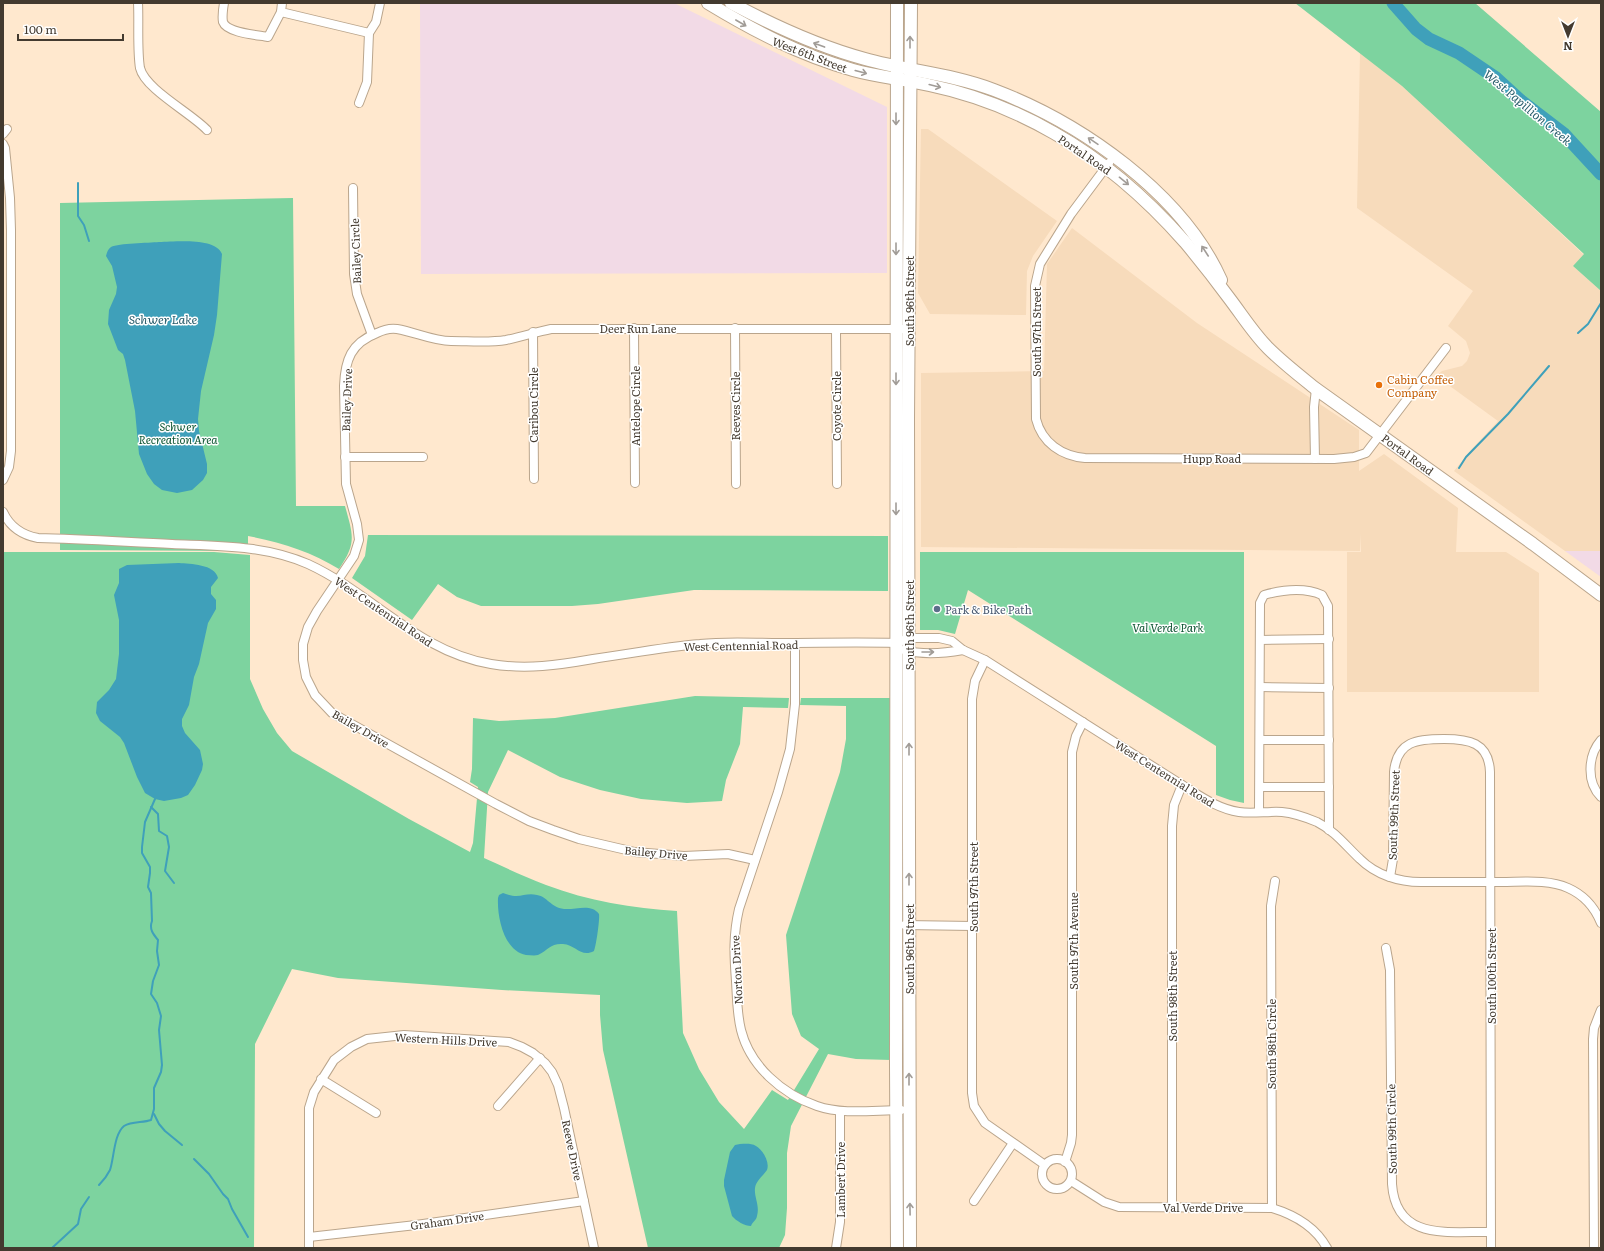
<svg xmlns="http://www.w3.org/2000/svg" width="1604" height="1251" font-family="Literata,serif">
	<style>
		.commercial { fill: #f2dae6 }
		.built { fill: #f7dbbb }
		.green { fill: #7dd39f }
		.water { fill: #3fa0ba }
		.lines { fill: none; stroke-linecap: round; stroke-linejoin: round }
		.stream { stroke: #3fa0ba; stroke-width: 2 }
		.river { stroke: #3fa0ba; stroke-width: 13 }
		.street-casing { stroke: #baa58c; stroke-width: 10 }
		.secondary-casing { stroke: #baa58c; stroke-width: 14 }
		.street { stroke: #fff; stroke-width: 8 }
		.secondary { stroke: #fff; stroke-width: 12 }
		.oneway { stroke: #a19c97 }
		.food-dot { fill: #e8710a; stroke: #fff; stroke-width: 1.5 }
		.service-dot { fill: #5c6f8a; stroke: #fff; stroke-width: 1.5 }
		.labels { text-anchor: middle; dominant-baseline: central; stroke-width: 3; stroke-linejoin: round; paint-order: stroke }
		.street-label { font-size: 11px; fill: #433a2f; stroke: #fff }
		.food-label { font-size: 11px; fill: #c56008; stroke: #fff; text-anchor: start }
		.park-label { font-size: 11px; font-style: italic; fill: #0e5633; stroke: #fff }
		.service-label { font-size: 11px; fill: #4e5e75; stroke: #fff; text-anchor: start }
		.water-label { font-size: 12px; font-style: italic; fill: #295d6c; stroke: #fff }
	</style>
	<rect width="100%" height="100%" fill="#ffe8ce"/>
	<!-- commercial -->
	<g class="commercial">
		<polygon points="420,3 674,3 887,107 887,273 421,274"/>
		<polygon points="1565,551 1601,551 1601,577"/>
	</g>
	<!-- built -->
	<g class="built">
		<polygon points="1360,53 1402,86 1584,255 1573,266 1601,291 1601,551 1565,551 1454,471 1471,450 1498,421 1436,376 1442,371 1462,366 1467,361 1470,353 1466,341 1448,326 1473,291 1357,208"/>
		<polygon points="921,129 928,129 1057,221 1033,256 1027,271 1026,315 930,314 918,293"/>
		<polygon points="1072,228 1197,323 1359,430 1359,471 1384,454 1458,508 1456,552 1506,552 1539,573 1539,692 1347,692 1347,552 1361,552 1361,534 1360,551 921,547 921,373 1044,371 1047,264"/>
	</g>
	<!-- green -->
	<g class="green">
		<polygon points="1295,3 1475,3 1601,112 1601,291 1573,266 1584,254 1402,86"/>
		<path d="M 293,198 L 296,506 L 345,506 C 353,535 357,543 339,569 C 312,552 280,542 248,536 L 248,551 L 60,550 L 60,203 Z"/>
		<polygon points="368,535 888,536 888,591 694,590 598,604 572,606 481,606 457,597 438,584 412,620 352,578 365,556"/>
		<path d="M 3,552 L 214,552 L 250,555 L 250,679 L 263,709 L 277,733 L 292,751 L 409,819 L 470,852 L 473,843 L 478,787 L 470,782 L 472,769 L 473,718 L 499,721 L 555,718 L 695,696 L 789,698 L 788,708 L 743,707 L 740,744 L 726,780 L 722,801 L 687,803 L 641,799 L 600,790 L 560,777 L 508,750 L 488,792 L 484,858 C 504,867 525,877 546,885 C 588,901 633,908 677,911 L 683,1033 L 699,1069 L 719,1102 L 744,1129 L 772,1090 L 788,1100 L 819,1049 L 801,1036 L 792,1014 L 786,935 L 840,772 L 846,739 L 846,706 L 800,705 L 801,698 L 891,698 L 891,1060 L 856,1059 L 828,1054 L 791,1126 L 787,1153 L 787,1208 L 785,1235 L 779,1248 L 648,1248 L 603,1050 L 600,1015 L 600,995 L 502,990 L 338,978 L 292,969 L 255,1044 L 254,1248 L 3,1248 Z"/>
		<polygon points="920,552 1244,552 1244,803 1230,800 1216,795 1216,746 968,590 955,634 938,630 920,630"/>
	</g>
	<!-- water -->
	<g class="water">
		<path d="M 159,242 C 175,242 215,237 222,254 L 217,315 L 214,335 L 201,391 L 198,419 L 199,431 L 207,464 L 207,473 L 203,480 L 192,490 L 177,493 L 162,490 L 154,484 L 147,474 L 139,454 L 135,411 L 125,360 L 123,354 L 118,350 L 108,324 L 109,310 L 116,294 L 117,287 L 112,266 L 106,256 C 107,252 108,249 111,247 C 119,243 148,243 159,242 Z"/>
		<path d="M 179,563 C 190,564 215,564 218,578 L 211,587 L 211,594 L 216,600 L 216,609 L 208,623 L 199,664 L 194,677 L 189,705 L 182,719 L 182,726 L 185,733 L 200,750 L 203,764 L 202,770 L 195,785 L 188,795 L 181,798 L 164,801 L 155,799 L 145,793 L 137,777 L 124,743 L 120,737 L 100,721 L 96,713 L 97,702 L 109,690 L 116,679 L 119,654 L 119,620 L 114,595 L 119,583 L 119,569 L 127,565 Z"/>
		<path d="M 503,893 C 520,900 524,892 537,895 C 548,897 550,907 564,909 C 576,910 591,903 599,914 C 600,919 596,947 594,951 C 581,958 576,945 563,944 C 551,943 548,950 538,955 C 534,956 530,955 526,955 C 504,951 497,917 498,898 L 499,895 Z"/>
		<path d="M 740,1144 C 745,1144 751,1143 756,1146 C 763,1150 770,1162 767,1170 C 763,1176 756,1181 755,1188 C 754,1198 760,1205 757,1216 C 756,1221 753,1221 751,1226 C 745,1226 736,1221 732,1216 L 724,1186 L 724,1180 L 730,1152 L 735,1145 Z"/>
	</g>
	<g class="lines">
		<!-- stream -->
		<g class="stream">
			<polyline points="78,183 78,216 84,225 89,241"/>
			<polyline points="1578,333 1588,324 1601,303"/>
			<polyline points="1459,468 1466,457 1508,414 1549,366"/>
			<polyline points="151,807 158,814 159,831 167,836 169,847 165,871 174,883"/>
			<polyline points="154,1114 159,1124 165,1131 182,1145"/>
			<polyline points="194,1159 209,1174 223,1194 228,1199 232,1209 248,1237"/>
			<path d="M 99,1185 C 104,1180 107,1176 110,1170 C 114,1158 114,1134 124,1126 C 132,1121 143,1123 151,1120 L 154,1109 L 154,1088 L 161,1072 L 162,1065 L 159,1030 L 161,1016 L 157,1003 L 151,994 L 153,981 L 159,965 L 157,951 L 158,940 C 153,934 149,929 152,921 L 151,893 L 148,887 L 150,873 L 150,867 L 142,853 L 142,847 L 145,822 L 155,799"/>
			<polyline points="52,1248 78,1224 81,1209 89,1197"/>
		</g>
		<!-- river -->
		<polyline class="river" points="1393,3 1416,29 1429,39 1459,53 1496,78 1520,100 1564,134 1601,174"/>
		<defs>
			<g id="street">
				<path d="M 138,3 C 139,21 137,50 140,68 C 145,89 191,113 207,130"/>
				<path d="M 224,3 C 223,9 222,17 223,22 C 227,33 258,35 268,37 L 281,12"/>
				<polyline points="282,3 281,12 369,33"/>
				<polyline points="359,103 367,82 369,33 376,22 380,3"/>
				<polyline points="3,134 7,129"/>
				<polyline points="3,144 5,148 10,198 11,230 11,451 9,467 3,480"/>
				<path d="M 1109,163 L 1071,214 L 1040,264 L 1035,286 L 1036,419 C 1042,443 1062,456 1085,458 L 1334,459 L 1354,457 L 1366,453 L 1446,348"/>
				<polyline points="353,188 354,274 357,294 372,335"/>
				<polyline points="634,328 635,483"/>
				<polyline points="735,328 736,484"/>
				<polyline points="836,329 837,484"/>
				<polyline points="533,332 534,479"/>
				<polyline points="345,457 423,457"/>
				<polyline points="1315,459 1314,407 1316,389"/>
				<path d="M 3,512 C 10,527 22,535 38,538 C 82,539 127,542 172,544 C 218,546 265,545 308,564 C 373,594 418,652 491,664 C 526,670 559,665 593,659 C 629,654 664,647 700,644 C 726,641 753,643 780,643 C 819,643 858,642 896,643 L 909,638 L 939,638 L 952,641 L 963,650 L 985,660 L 1182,785 C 1200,796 1218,809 1239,812 C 1253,814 1268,811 1282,812 C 1294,813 1305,817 1317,822 C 1335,831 1346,846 1360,859 C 1376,875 1399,882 1421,882 C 1448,882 1475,882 1501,882 C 1523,882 1548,879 1568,888 C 1584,895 1595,908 1601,923"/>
				<polyline points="1260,640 1329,639"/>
				<path d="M 795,643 L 795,704 L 790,749 L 778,792 L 739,909 C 733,935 734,955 736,981 C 737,997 737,1014 741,1030 C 750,1066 782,1094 817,1106 C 843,1115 874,1110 901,1110"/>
				<path d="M 904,650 C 922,655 946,653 963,650"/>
				<polyline points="985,660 975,681 972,699 972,1093 974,1106 985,1123 1045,1165"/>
				<polyline points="1260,687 1329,688"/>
				<polyline points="1260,740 1329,740"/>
				<path d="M 1601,740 C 1588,755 1586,782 1601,797"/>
				<polyline points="1260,787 1329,787"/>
				<path d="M 1259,812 L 1260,603 L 1264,595 C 1282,590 1304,587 1322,595 L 1328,606 L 1329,830"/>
				<path d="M 755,860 L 728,854 L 684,856 L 635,852 L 579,839 L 553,830 L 529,821 L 496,804 L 332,713 L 315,695 L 306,677 L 303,660 L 303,644 L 308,627 L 317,611 L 354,556 L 359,540 L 357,524 L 346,484 L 344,386 C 345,360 351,343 377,333 C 383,330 390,328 397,329 C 415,332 433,341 451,341 C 469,341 489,343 506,340 C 521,337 536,332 551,329 L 902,329"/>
				<path d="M 1390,877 L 1393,859 L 1394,772 C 1397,741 1417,739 1444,739 C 1468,739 1489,742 1490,772 L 1491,1248"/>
				<polyline points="905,925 973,926"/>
				<path d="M 1386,948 L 1390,970 L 1392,1184 C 1396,1242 1450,1231 1491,1232"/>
				<polyline points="321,1079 376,1113"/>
				<polyline points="498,1106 540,1058"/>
				<circle cx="1057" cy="1174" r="15"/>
				<polyline points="1065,1162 1071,1143 1072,1135 1072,752 1076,736 1083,722"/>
				<path d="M 1071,1181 L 1104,1202 L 1119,1207 L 1272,1208 C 1295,1215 1315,1226 1327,1248"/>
				<polyline points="974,1201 1013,1143"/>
				<polyline points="1172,1208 1172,826 1174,805 1182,785"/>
				<polyline points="1272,1208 1271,906 1275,881"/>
				<polyline points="309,1237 416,1225 584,1201"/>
				<polyline points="309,1248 309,1108 314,1092 334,1060 351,1047 367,1039 404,1035 509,1042 522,1047 533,1053 545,1063 552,1072 558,1085 564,1108 594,1248"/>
				<polyline points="836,1248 840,1222 840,1111"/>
				<polyline points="1594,1248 1593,1039 1594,1028 1601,1010"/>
			</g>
			<g id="secondary">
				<path d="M 708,3 C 756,32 798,54 853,70 C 878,77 904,79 929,85 C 972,94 1016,111 1054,133 C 1104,161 1147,199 1185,242 C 1200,260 1215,279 1229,298 C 1242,315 1253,333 1268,348 C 1283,363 1300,376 1316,389 L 1533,544 L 1601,595"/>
				<path d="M 731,3 C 774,26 817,46 865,59 C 908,71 952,74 994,90 C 1081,123 1182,193 1221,280"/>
				<polyline points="897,3 896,1066 897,1248"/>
				<polyline points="910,1248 908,420 911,3"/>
			</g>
		</defs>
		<!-- street casing -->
		<use href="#street" class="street-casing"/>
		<!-- secondary casing -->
		<use href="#secondary" class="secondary-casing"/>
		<!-- street -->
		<use href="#street" class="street"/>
		<!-- secondary -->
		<use href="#secondary" class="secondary"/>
	</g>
	<!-- one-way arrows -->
	<defs><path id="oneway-shaft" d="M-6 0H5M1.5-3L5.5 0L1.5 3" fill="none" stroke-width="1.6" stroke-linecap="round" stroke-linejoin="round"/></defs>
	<g class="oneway">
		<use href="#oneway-shaft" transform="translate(741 23) rotate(30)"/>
		<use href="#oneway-shaft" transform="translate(910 42) rotate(-90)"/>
		<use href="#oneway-shaft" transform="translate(819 45) rotate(-160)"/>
		<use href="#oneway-shaft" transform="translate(861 72) rotate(15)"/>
		<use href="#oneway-shaft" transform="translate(935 86) rotate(14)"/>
		<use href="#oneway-shaft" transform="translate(896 119) rotate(90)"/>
		<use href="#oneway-shaft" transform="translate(1093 141) rotate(-146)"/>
		<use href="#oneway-shaft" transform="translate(1124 181) rotate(39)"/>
		<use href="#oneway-shaft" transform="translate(896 249) rotate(90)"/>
		<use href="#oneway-shaft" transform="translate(1205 251) rotate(-123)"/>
		<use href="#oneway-shaft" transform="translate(896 379) rotate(90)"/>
		<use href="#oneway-shaft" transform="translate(896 509) rotate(90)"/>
		<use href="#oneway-shaft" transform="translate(928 652)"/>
		<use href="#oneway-shaft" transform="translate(909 749) rotate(-90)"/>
		<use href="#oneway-shaft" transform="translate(909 879) rotate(-90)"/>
		<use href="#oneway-shaft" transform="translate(909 1079) rotate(-90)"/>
		<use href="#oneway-shaft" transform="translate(910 1209) rotate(-91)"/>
	</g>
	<!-- markers -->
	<circle class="food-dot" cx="1379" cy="385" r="4"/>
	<circle class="service-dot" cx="937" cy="609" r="4"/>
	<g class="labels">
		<!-- street labels -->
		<g class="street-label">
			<text transform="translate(810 54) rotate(21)">West 6th Street</text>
			<text transform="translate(1085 154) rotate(34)">Portal Road</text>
			<text transform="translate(355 251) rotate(-92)">Bailey Circle</text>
			<text transform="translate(909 301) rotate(-90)">South 96th Street</text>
			<text x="638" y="328">Deer Run Lane</text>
			<text transform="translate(1036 332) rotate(-90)">South 97th Street</text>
			<text transform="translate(346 400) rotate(-88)">Bailey Drive</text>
			<text transform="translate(533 405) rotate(-90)">Caribou Circle</text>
			<text transform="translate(635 406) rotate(-90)">Antelope Circle</text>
			<text transform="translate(735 406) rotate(-90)">Reeves Circle</text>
			<text transform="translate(836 406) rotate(-90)">Coyote Circle</text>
			<text transform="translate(1408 454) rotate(36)">Portal Road</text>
			<text x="1212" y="458">Hupp Road</text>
			<text transform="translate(384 611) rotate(34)">West Centennial Road</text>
			<text transform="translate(909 625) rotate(-90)">South 96th Street</text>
			<text transform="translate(741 645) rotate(-1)">West Centennial Road</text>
			<text transform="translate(361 728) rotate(30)">Bailey Drive</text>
			<text transform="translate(1165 773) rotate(32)">West Centennial Road</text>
			<text transform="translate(1393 815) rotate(-88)">South 99th Street</text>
			<text transform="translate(656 852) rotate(5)">Bailey Drive</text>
			<text transform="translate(973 887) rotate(-90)">South 97th Street</text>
			<text transform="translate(1073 941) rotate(-90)">South 97th Avenue</text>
			<text transform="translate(909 949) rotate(-90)">South 96th Street</text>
			<text transform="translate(736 970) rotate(-93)">Norton Drive</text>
			<text transform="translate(1491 976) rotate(-90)">South 100th Street</text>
			<text transform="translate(1172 996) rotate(-90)">South 98th Street</text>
			<text transform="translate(446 1039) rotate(3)">Western Hills Drive</text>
			<text transform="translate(1271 1044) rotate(-90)">South 98th Circle</text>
			<text transform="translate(1391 1129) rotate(-91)">South 99th Circle</text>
			<text transform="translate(573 1150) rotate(78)">Reeve Drive</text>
			<text transform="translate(840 1180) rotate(-90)">Lambert Drive</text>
			<text x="1203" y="1207">Val Verde Drive</text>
			<text transform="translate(447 1220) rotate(-8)">Graham Drive</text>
		</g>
		<!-- food labels -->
		<g class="food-label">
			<text x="1387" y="379">Cabin Coffee<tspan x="1387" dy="13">Company</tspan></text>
		</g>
		<!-- park labels -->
		<g class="park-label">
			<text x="178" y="426">Schwer<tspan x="178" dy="13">Recreation Area</tspan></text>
			<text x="1168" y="627">Val Verde Park</text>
		</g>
		<!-- service labels -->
		<g class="service-label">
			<text x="945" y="609">Park &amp; Bike Path</text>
		</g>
		<!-- water labels -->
		<g class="water-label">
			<text transform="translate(1528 107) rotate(40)">West Papillion Creek</text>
			<text x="163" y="319">Schwer Lake</text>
		</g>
	</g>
	<!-- border -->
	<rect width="1604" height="1251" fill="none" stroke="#433a2f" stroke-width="8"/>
	<!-- north arrow -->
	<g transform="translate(1568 36) rotate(180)" stroke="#ffffff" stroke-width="3" paint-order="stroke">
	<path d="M0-3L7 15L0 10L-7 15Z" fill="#433a2f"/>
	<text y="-6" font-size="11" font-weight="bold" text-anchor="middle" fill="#433a2f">N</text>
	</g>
	<!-- scale -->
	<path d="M18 34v6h105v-6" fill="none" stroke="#433a2f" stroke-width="2"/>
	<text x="24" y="34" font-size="12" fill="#433a2f" stroke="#ffffff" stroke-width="3" paint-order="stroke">100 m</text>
</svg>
